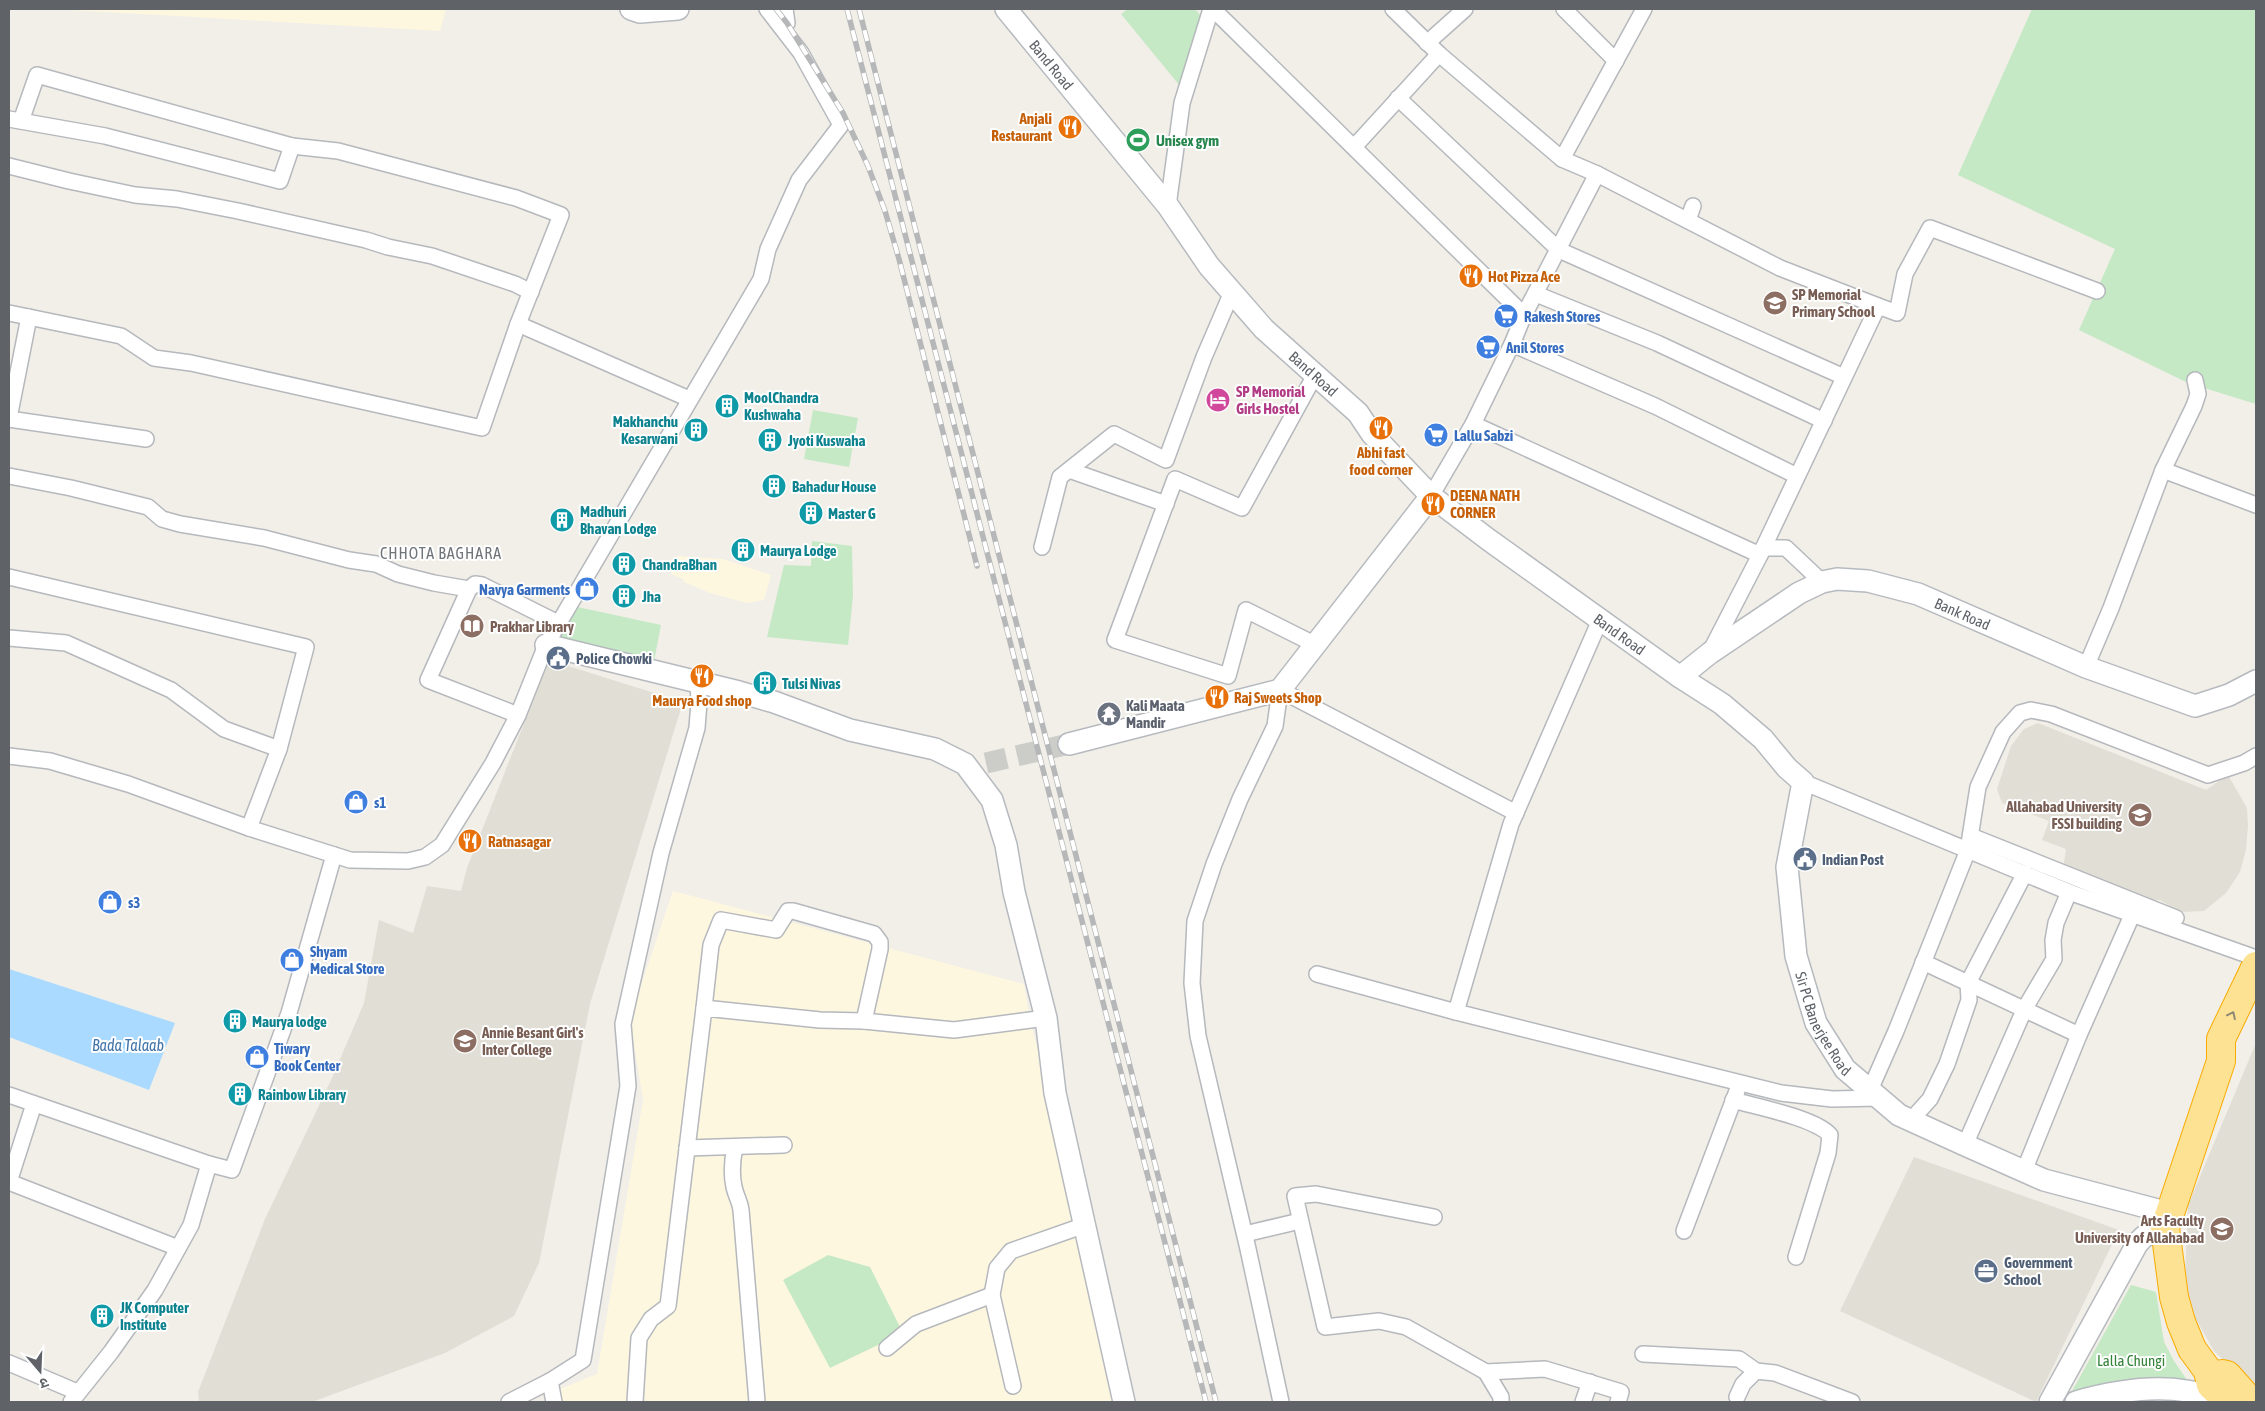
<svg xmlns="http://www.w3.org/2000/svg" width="2265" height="1411" font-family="'Asap Condensed','Noto Sans Devanagari',sans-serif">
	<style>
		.commercial { fill: #fef7e0 }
		.education { fill: #e1ded6 }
		.green { fill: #c5e8c5 }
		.water { fill: #aadaff }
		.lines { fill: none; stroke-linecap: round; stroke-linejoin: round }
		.secondary-tunnel { stroke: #ccccc8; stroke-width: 21; stroke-dasharray: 21 11; stroke-linecap: butt }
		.street-casing { stroke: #b5b8bc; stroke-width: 18 }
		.secondary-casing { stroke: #b6babf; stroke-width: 24 }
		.highway-casing { stroke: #f9ab00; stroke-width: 30 }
		.street { stroke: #fff; stroke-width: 15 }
		.secondary { stroke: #fff; stroke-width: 21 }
		.highway { stroke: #fde293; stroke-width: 28 }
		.rail-casing { stroke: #b6b7b8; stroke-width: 5.5 }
		.rail { stroke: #fff; stroke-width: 4; stroke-dasharray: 11; stroke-linecap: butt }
		.oneway { stroke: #8e8975 }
		.labels { text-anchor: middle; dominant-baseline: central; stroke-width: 4; stroke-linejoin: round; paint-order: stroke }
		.street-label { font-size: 15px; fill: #5f6368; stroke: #fff }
		.food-label { font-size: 15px; font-weight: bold; fill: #c56008; stroke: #fff; text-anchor: start }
		.leisure-label { font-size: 15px; font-weight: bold; fill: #27864d; stroke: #fff; text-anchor: start }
		.education-label { font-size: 15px; font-weight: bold; fill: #785e54; stroke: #fff; text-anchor: start }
		.shop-label { font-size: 15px; font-weight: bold; fill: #366cbe; stroke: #fff; text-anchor: start }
		.hotel-label { font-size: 15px; font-weight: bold; fill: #b23c85; stroke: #fff; text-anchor: start }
		.culture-label { font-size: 15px; font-weight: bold; fill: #0d838f; stroke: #fff; text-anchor: start }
		.service-label { font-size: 15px; font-weight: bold; fill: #4e5e75; stroke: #fff; text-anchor: start }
		.worship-label { font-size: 15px; font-weight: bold; fill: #5b616d; stroke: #fff; text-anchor: start }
		.park-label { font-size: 15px; fill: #348238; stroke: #fff }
		.neighbourhood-label { font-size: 16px; letter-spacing: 1px; fill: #70757a; stroke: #fff }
		.water-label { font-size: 16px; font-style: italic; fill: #4174aa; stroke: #fff }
	</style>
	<rect width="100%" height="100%" fill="#f1efe8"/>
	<!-- commercial -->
	<g class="commercial">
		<polygon points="52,9 446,9 440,31"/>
		<polygon points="677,556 723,559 771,575 764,600 747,603 710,593 684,582 683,579 671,574"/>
		<polygon points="673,891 1024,984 1029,1016 1126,1402 552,1402 550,1393 597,1374 643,1100 630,1018"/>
	</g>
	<!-- education -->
	<g class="education">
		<polygon points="549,660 683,702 590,1004 539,1263 514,1316 445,1353 312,1402 199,1402 198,1392 265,1219 332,1078 364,1003 379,920 413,933 427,886 461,891 467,868"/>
		<polygon points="2038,723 2206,790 2228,775 2247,808 2248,826 2246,850 2240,872 2226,893 2204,911 2180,912 2160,900 2141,900 2063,870 2066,849 2042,840 2049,821 2002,803 1997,789 2011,746 2024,729"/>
		<polygon points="2256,1043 2256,1391 2214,1351 2184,1298 2188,1205"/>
		<polygon points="1914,1157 2119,1230 2036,1402 1840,1311"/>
	</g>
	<!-- green -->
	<g class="green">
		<polygon points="1128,9 1195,9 1201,16 1180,86 1121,14"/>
		<polygon points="2032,9 2256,9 2256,404 2188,383 2079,330 2115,249 1958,175"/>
		<polygon points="813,410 858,418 849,467 804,459"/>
		<polygon points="812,541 852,546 853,596 848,645 767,637 784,565 811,566"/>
		<polygon points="573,606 661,625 653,666 552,643"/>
		<polygon points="828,1255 870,1267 903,1333 830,1368 783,1280"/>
		<polygon points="2131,1285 2156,1292 2164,1342 2174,1361 2198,1396 2066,1402"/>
	</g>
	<!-- water -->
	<polygon class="water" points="9,969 175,1023 149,1090 9,1037"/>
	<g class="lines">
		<!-- secondary-tunnel -->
		<polyline class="secondary-tunnel" points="986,763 1069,744"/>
		<defs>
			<g id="street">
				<polyline points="785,9 787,23"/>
				<polyline points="1213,9 1524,315"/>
				<polyline points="1393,9 1439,54 1562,159 1597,174 1780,268 1878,306"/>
				<polyline points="1564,9 1616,61"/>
				<polyline points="1427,43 1465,9"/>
				<polyline points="1398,98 1559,250 1844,377"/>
				<polyline points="9,119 105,136 280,181 292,146 338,151 516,198 561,215 518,324 689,399"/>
				<polyline points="21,121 37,75 292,146"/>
				<polyline points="1354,147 1439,54"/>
				<polyline points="1562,159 1644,9"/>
				<polyline points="9,166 69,181 135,195 177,199 238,211 366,240 388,247 432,256 515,284 531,292"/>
				<polyline points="1168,206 1182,103 1211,9"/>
				<polyline points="1688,220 1693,206"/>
				<polyline points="1536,294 1657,343 1824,421"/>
				<polyline points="9,313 121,336 154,358 191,363 482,428 518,324"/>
				<polyline points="1512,344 1655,406 1797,476"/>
				<polyline points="1315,375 1242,508 1175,479 1115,640 1228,676 1246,610 1316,645"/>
				<polyline points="9,418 29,317"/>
				<polyline points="9,419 146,439"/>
				<polyline points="1473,424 1760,555"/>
				<polyline points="1069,470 1166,504"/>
				<polyline points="2163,470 2256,505"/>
				<polyline points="9,476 71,488 148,507 162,519 180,524 264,538 349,560 376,564 398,574 434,583 469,589 475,584 482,585 558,623"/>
				<polyline points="1431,496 1473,424 1512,344 1524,315 1597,174"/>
				<polyline points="1042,547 1060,477 1114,434 1166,460 1204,357 1232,292"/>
				<polyline points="1763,548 1786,548 1822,582"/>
				<polyline points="9,577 306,647 279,749"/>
				<polyline points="469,589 428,680 518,715"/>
				<polyline points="9,638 66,643 171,690 224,729 279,749 249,828"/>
				<polyline points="1710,652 1760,555 1878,306 1897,313 1905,274 1930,228 2097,291"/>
				<polyline points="2086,667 2111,608 2163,470 2194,406 2198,394 2195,380"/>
				<polyline points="9,756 50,761 128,784 249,828 350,860 408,861 425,857 442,845 493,763 518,715 546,645 761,279 768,249 799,180 841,125 801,53 767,9"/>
				<polyline points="1803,782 2069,892 2256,958"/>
				<polyline points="1971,836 2176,918"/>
				<polyline points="1923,962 2079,1035"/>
				<polyline points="1317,974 1456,1012 1781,1093 1832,1099 1879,1098"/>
				<polyline points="704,1008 711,945 721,920 776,930 788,911 793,911 874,934 880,942 880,949 864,1021"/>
				<polyline points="1456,1012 1511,824 1600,620"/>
				<polyline points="1870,1090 1896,1031 1968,850 1978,787 2003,732 2020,713 2031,710 2051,714 2208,775 2244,763 2256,756"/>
				<polyline points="9,1095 209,1164"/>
				<path d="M 1733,1100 C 1757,1107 1815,1118 1830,1135 L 1828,1153 L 1796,1257"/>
				<polyline points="1911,1120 1930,1099 1947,1064 1969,1000 1968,983 2025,873"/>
				<polyline points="1965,1145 2025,1008 2054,959 2053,940 2056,923 2069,892"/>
				<path d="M 735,1147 C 732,1161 731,1173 734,1187 C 736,1196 740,1202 741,1210 L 757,1402"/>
				<polyline points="687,1148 784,1145"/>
				<polyline points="2024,1171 2079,1035 2133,913"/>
				<polyline points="9,1182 178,1248"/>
				<polyline points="9,1182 34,1104"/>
				<polyline points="1434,1217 1316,1194 1295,1196 1325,1327 1379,1321 1406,1327 1486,1372 1501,1397 1501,1402"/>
				<polyline points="1684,1231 1737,1091"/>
				<polyline points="1245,1234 1300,1221"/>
				<polyline points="887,1348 916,1324 992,1295"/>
				<polyline points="1643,1354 1739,1359 1756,1371"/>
				<polyline points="9,1363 77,1392"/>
				<polyline points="1486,1372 1545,1369 1621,1392 1618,1402"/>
				<polyline points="550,1381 554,1402"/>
				<polyline points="1013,1386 992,1295 997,1268 1011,1251 1085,1225"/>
				<polyline points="1737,1397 1743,1384 1756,1371 1775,1373 1852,1402"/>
				<polyline points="71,1402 111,1352 155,1290 191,1225 209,1164 232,1170 289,1013 334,855"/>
				<polyline points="509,1402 550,1381 583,1360 628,1086 623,1024 661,853 697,728 699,702 698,682"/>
				<polyline points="635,1402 639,1338 651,1319 668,1306 704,1008 820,1020 864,1021 954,1030 1046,1018"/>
				<polyline points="1281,1402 1248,1249 1198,1036 1192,983 1195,921 1214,864 1240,799 1275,726 1280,690 1516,813"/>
				<polyline points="1583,1402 1590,1382"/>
			</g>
			<g id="secondary">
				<polyline points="631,9 640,12 678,9"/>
				<path id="s1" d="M 1006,9 L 1168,206 L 1209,266 L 1264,329 L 1358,413 L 1372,434 L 1431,496 L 1489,540 L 1680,677 L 1722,704 L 1763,739 L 1787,768 L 1803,782 L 1787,867 L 1796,956 L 1816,1023 L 1845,1069 L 1899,1115 L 1965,1145 L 2044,1180 L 2169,1213"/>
				<polyline points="546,645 739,692 774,702 850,730 935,749 965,764 992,800 1006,845 1014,892 1046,1018 1055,1093 1124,1402"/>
				<path id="s2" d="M 1680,677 L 1710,653 L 1799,593 L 1822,582 L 1837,579 L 1868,581 L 1918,594 L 2086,667 L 2195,706 L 2229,695 L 2256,681"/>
				<polyline points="1069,744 1280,690 1431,496"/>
				<path d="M 2050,1402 L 2137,1244 C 2145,1234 2152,1230 2165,1228"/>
				<path d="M 2076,1402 C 2111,1392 2150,1385 2187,1391 C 2200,1393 2214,1398 2228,1402"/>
			</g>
			<g id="highway">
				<polyline points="2222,1374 2227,1375 2251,1402"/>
				<polyline points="2229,1402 2211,1385 2208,1371 2192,1349 2181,1322 2174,1297 2165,1228 2221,1061 2221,1039 2256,966"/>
			</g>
		</defs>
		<!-- street casing -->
		<use href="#street" class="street-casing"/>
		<!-- secondary casing -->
		<use href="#secondary" class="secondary-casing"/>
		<!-- highway casing -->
		<use href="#highway" class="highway-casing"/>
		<!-- street -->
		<use href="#street" class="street"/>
		<!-- secondary -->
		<use href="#secondary" class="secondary"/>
		<!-- highway -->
		<use href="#highway" class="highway"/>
		<defs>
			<g id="rail">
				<polyline points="776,9 787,23 843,113 868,166 885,211 899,259 977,566"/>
				<polyline points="847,9 1206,1402"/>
				<polyline points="859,9 1216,1402"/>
			</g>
		</defs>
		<!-- rail casing -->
		<use href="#rail" class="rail-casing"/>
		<!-- rail -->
		<use href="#rail" class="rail"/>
	</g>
	<!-- one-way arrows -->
	<defs><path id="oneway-chevron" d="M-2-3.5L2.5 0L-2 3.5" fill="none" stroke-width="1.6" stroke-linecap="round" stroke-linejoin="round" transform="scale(1.25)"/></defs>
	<use class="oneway" href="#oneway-chevron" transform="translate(2232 1015) rotate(-64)"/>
	<!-- icons -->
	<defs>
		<symbol id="restaurant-disc" viewBox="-11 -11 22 22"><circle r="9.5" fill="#e8710a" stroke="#fff"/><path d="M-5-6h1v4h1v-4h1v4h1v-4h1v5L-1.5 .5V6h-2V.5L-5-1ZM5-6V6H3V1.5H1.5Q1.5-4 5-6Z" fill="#fff"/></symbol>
		<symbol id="stadium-disc" viewBox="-11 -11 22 22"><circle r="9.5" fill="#2e9e5b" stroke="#fff"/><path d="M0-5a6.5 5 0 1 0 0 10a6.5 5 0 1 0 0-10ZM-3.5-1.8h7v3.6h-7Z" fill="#fff"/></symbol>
		<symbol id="school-disc" viewBox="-11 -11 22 22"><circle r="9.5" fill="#8d6e63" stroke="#fff"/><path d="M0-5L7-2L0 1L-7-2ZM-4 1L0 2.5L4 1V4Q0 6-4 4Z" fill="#fff"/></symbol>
		<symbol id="supermarket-disc" viewBox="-11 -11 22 22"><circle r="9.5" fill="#3f7fe0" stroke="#fff"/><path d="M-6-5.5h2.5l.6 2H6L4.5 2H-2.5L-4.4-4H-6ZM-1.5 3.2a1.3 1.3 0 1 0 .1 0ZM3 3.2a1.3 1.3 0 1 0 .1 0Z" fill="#fff"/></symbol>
		<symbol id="hotel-disc" viewBox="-11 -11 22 22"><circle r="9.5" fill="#d1479c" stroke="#fff"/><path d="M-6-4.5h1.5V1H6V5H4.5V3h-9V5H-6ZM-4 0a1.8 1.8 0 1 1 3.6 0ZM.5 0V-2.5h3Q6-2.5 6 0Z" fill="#fff"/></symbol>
		<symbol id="building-disc" viewBox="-11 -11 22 22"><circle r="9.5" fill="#0f9aa8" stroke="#fff"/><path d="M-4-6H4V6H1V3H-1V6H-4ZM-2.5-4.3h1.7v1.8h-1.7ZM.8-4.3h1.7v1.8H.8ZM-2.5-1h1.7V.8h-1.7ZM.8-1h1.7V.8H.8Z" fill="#fff"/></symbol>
		<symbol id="shop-disc" viewBox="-11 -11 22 22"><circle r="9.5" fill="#3f7fe0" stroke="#fff"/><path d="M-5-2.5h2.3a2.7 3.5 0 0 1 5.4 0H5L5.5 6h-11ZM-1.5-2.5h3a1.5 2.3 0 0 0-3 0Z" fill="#fff"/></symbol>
		<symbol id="library-disc" viewBox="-11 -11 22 22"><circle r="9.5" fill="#8d6e63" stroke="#fff"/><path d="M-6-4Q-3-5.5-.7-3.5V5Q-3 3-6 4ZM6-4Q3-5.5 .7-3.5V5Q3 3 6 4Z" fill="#fff"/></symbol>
		<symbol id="civic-disc" viewBox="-11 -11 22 22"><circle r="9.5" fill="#5c6f8a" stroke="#fff"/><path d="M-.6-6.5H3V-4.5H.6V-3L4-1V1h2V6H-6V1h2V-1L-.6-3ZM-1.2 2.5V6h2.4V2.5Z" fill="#fff"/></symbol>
		<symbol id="temple-disc" viewBox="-11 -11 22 22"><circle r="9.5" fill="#6b7280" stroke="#fff"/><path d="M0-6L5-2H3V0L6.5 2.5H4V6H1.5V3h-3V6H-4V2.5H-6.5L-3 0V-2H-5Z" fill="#fff"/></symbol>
		<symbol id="university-disc" viewBox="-11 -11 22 22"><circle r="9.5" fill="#8d6e63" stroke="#fff"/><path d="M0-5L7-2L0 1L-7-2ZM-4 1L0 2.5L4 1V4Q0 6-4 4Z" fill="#fff"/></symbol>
		<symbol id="office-disc" viewBox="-11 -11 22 22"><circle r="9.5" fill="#5c6f8a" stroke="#fff"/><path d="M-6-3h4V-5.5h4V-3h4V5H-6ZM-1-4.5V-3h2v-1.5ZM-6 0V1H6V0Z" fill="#fff"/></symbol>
	</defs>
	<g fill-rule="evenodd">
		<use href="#restaurant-disc" x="1056" y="113" width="28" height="28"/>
		<use href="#stadium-disc" x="1124" y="126" width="28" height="28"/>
		<use href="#restaurant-disc" x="1457" y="262" width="28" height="28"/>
		<use href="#school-disc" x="1761" y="289" width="28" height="28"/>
		<use href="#supermarket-disc" x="1492" y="302" width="28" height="28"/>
		<use href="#supermarket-disc" x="1474" y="333" width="28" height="28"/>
		<use href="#hotel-disc" x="1204" y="386" width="28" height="28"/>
		<use href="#building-disc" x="713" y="392" width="28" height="28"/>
		<use href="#restaurant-disc" x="1367" y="414" width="28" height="28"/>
		<use href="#building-disc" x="682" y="416" width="28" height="28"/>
		<use href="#supermarket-disc" x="1422" y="421" width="28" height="28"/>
		<use href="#building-disc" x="756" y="426" width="28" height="28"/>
		<use href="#building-disc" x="760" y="472" width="28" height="28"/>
		<use href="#restaurant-disc" x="1419" y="490" width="28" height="28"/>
		<use href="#building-disc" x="797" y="499" width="28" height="28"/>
		<use href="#building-disc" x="548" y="506" width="28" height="28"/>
		<use href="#building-disc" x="729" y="536" width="28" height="28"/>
		<use href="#building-disc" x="610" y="550" width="28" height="28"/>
		<use href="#shop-disc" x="573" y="575" width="28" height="28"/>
		<use href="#building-disc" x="610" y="582" width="28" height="28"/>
		<use href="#library-disc" x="458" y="612" width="28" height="28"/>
		<use href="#civic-disc" x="544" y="644" width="28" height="28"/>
		<use href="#restaurant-disc" x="688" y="662" width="28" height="28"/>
		<use href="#building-disc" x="751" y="669" width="28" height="28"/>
		<use href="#restaurant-disc" x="1203" y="683" width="28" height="28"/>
		<use href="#temple-disc" x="1095" y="700" width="28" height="28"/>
		<use href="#shop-disc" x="342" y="788" width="28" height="28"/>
		<use href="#university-disc" x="2126" y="801" width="28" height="28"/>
		<use href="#restaurant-disc" x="456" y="827" width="28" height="28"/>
		<use href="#civic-disc" x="1791" y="845" width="28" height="28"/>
		<use href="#shop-disc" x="96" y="888" width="28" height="28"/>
		<use href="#shop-disc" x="278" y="946" width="28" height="28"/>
		<use href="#building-disc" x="221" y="1007" width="28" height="28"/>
		<use href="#school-disc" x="451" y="1027" width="28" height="28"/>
		<use href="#shop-disc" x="243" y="1043" width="28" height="28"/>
		<use href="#building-disc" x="226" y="1080" width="28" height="28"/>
		<use href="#university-disc" x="2208" y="1215" width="28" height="28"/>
		<use href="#office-disc" x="1972" y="1257" width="28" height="28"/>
		<use href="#building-disc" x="88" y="1302" width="28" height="28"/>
	</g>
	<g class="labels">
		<!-- street labels -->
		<g class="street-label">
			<text stroke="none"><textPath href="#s1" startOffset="72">Band Road</textPath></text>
			<text stroke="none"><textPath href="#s1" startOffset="478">Band Road</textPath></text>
			<text stroke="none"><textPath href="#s2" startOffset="318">Bank Road</textPath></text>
			<text stroke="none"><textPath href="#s1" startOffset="882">Band Road</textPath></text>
			<text stroke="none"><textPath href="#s1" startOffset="1368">Sir PC Banerjee Road</textPath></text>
		</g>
		<!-- food labels -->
		<g class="food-label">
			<text x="1052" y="118" text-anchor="end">Anjali<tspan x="1052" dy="17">Restaurant</tspan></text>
			<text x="1488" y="276">Hot Pizza Ace</text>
			<text x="1381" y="452" text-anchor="middle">Abhi fast<tspan x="1381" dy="17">food corner</tspan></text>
			<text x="1450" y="495">DEENA NATH<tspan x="1450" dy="17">CORNER</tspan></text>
			<text x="1234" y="697">Raj Sweets Shop</text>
			<text x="702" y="700" text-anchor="middle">Maurya Food shop</text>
			<text x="488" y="841">Ratnasagar</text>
		</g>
		<!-- leisure labels -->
		<g class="leisure-label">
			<text x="1156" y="140">Unisex gym</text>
		</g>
		<!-- education labels -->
		<g class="education-label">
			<text x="1792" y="294">SP Memorial<tspan x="1792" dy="17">Primary School</tspan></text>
			<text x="490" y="626">Prakhar Library</text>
			<text x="2122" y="806" text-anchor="end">Allahabad University<tspan x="2122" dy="17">FSSI building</tspan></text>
			<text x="482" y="1032">Annie Besant Girl's<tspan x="482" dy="17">Inter College</tspan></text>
			<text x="2204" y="1220" text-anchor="end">Arts Faculty<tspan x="2204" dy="17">University of Allahabad</tspan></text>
		</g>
		<!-- shop labels -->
		<g class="shop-label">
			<text x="1524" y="316">Rakesh Stores</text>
			<text x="1506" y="347">Anil Stores</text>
			<text x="1454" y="435">Lallu Sabzi</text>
			<text x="570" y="589" text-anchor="end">Navya Garments</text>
			<text x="374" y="802">s1</text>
			<text x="128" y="902">s3</text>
			<text x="310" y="951">Shyam<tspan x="310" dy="17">Medical Store</tspan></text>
			<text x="274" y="1048">Tiwary<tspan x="274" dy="17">Book Center</tspan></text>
		</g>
		<!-- hotel labels -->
		<g class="hotel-label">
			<text x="1236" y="391">SP Memorial<tspan x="1236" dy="17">Girls Hostel</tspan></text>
		</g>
		<!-- culture labels -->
		<g class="culture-label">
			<text x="744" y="397">MoolChandra<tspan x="744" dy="17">Kushwaha</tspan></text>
			<text x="678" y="421" text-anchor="end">Makhanchu<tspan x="678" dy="17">Kesarwani</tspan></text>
			<text x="788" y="440">Jyoti Kuswaha</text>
			<text x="792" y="486">Bahadur House</text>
			<text x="580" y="511">Madhuri<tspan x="580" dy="17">Bhavan Lodge</tspan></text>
			<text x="828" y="513">Master G</text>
			<text x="760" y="550">Maurya Lodge</text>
			<text x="642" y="564">ChandraBhan</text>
			<text x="642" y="596">Jha</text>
			<text x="782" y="683">Tulsi Nivas</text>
			<text x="252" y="1021">Maurya lodge</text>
			<text x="258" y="1094">Rainbow Library</text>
			<text x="120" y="1307">JK Computer<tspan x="120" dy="17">Institute</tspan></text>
		</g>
		<!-- service labels -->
		<g class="service-label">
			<text x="576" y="658">Police Chowki</text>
			<text x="1822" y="859">Indian Post</text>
			<text x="2004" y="1262">Government<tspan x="2004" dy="17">School</tspan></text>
		</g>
		<!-- worship labels -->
		<g class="worship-label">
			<text x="1126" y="705">Kali Maata<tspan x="1126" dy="17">Mandir</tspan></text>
		</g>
		<!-- park labels -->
		<g class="park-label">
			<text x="2131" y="1360">Lalla Chungi</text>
		</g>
		<!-- neighbourhood labels -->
		<g class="neighbourhood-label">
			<text x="441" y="553">CHHOTA BAGHARA</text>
		</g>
		<!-- water labels -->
		<g class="water-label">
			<text x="128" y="1045">Bada Talaab</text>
		</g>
	</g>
	<!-- border -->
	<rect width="2265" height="1411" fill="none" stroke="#5f6368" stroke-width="20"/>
	<!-- north arrow -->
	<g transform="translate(40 1371) rotate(161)" stroke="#ffffff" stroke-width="4" paint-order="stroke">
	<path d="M0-4L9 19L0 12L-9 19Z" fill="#5f6368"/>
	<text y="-8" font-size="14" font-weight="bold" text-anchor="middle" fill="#5f6368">उ</text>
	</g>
</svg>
